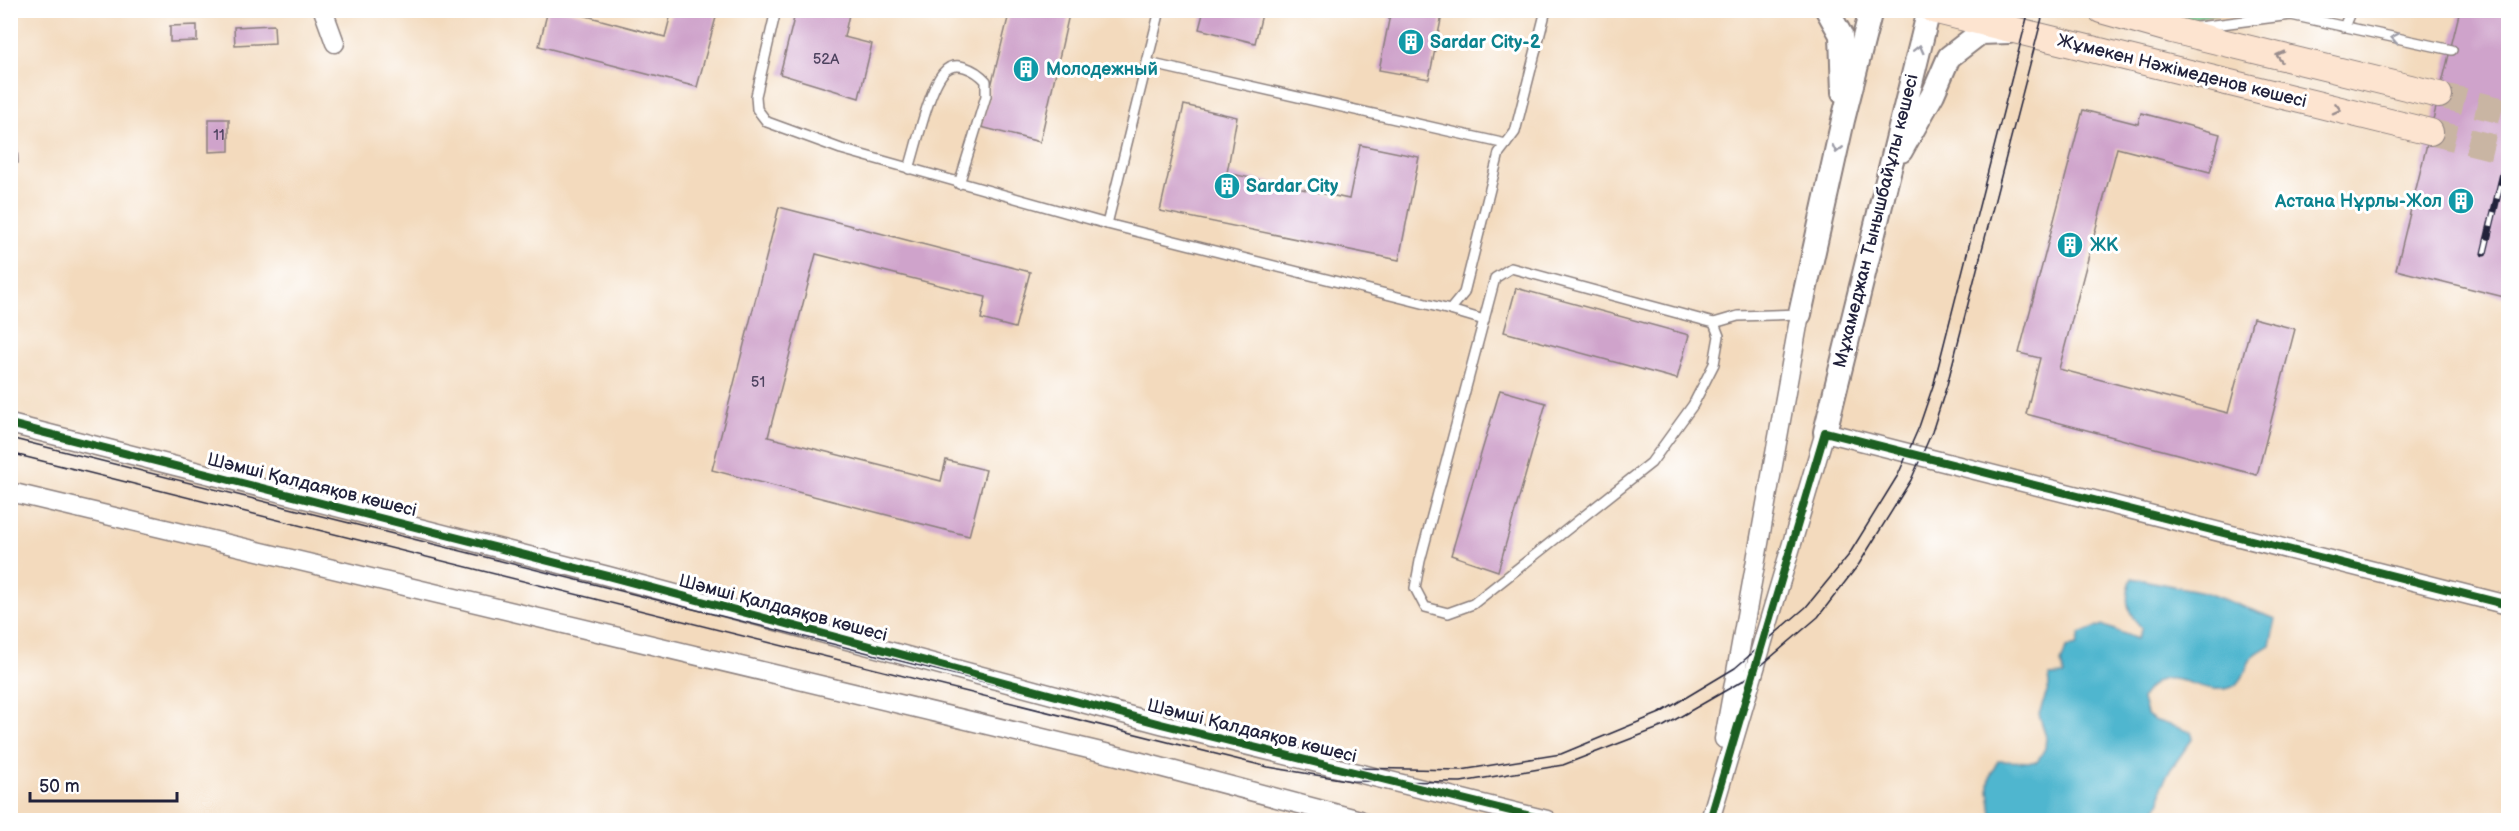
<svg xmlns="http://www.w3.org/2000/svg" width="2519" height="831" font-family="'Balsamiq Sans',sans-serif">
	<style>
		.green { fill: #78ca8c; stroke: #4d7664; stroke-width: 1.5 }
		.water { fill: #50b6cf; stroke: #396c85; stroke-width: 1.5 }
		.building { fill: #cfa3cb }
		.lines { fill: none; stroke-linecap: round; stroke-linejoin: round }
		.secondary-tunnel { stroke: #c9b5a3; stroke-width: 26; stroke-dasharray: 26 13; stroke-linecap: butt }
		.service-casing { stroke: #8a7e7c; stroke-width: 12 }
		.minor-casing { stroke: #8a7e7c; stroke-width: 21 }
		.tertiary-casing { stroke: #8a7e7c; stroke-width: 26 }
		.secondary-casing { stroke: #8a7e7c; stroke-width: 28 }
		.service { stroke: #fff; stroke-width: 9 }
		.minor { stroke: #fff; stroke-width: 18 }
		.tertiary { stroke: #fff; stroke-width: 22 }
		.secondary { stroke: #fde4d0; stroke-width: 26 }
		.tram { stroke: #22223b; stroke-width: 1.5 }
		.rail-casing { stroke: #22223b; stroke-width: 7 }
		.rail { stroke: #fff; stroke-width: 4.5; stroke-dasharray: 14; stroke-linecap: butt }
		.cycleway-casing { stroke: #fff; stroke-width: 11 }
		.cycleway { stroke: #1b5e20; stroke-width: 8 }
		.oneway { stroke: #9c9ca7 }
		.oneway2 { stroke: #9a8d8d }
		.labels { text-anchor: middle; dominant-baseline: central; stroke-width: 6; stroke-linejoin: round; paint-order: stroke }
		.number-label { font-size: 15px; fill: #4d425f }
		.culture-label { font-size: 18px; font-weight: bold; fill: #0d838f; stroke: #fff; text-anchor: start }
		.street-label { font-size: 18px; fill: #22223b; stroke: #fff }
	</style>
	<rect width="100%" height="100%" fill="#fff"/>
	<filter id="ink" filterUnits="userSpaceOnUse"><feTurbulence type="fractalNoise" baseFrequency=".0167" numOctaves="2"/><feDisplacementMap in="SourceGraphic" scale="12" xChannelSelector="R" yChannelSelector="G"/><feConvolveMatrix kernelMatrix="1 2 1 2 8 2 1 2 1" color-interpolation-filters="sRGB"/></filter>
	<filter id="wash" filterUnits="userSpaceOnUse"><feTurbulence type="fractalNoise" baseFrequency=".008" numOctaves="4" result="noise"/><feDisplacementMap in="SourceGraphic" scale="24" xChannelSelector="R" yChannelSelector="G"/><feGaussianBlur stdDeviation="1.35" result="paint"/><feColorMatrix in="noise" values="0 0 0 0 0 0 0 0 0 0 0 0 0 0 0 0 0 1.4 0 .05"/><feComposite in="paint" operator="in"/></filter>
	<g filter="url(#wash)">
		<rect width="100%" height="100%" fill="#f3dabd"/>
		<!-- green -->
		<polygon class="green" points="2161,11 2228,11 2190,20"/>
		<!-- water -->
		<path class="water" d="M 2132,578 L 2204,592 L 2276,619 L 2270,645 C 2264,649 2255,653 2251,659 C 2245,667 2245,680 2234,686 C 2202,702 2164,653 2142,699 L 2146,714 L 2154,720 L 2191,732 L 2193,738 L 2168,773 L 2162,786 L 2160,803 L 2145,820 L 2019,820 L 2006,814 L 2000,820 L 1992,820 C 1992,795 1982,786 1998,761 L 2037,762 L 2045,748 L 2046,737 L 2039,714 L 2050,684 L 2049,676 L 2064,675 L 2061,663 L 2066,648 L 2077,646 L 2080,634 L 2102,625 L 2137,639 L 2142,628 C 2126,613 2124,598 2132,578 Z"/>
		<g id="blocks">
			<!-- building -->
			<g class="building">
				<polygon points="548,10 564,10 665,37 672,10 718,10 697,87 539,46"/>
				<polygon points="796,10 850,10 844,37 872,44 859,98 780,74"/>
				<polygon points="1010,10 1070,10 1040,142 981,127"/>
				<polygon points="1204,10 1263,10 1255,43 1199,29"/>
				<polygon points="1376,10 1443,10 1429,79 1379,70 1390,15"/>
				<polygon points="2460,10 2508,10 2508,298 2396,270"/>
				<polygon points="197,25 197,41 170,42 170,26"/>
				<polygon points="274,25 275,43 235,45 234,27"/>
				<polygon points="1184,105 1237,117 1227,173 1349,199 1360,145 1419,157 1399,260 1160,211"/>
				<polygon points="2083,110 2138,124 2141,113 2220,134 2210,172 2117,148 2059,369 2228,413 2253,318 2295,329 2257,475 2026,414 2040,358 2019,353"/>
				<polygon points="10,112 17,112 18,130 10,130"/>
				<polygon points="209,119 229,119 229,151 209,152"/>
				<polygon points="17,145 18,163 10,163 10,146"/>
				<polygon points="779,207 1030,272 1015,328 981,319 986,297 816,254 768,437 941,481 946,460 986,470 969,536 712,470"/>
				<polygon points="1516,288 1689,335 1677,379 1504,332"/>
				<polygon points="1500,390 1546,403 1498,571 1451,555"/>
			</g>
		</g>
	</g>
	<g filter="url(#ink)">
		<use href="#blocks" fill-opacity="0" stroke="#8a7e7c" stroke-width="1.5"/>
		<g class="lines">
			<!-- secondary-tunnel -->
			<g class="secondary-tunnel">
				<polyline points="2439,95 2508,112"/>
				<polyline points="2430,132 2508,151"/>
			</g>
			<defs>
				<g id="service">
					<polyline points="776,10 756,96 757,109 767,122 841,149 1107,224 1450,310 1464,293 1499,153 1515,132 1546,10"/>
					<polyline points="2198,27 2291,15 2452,50"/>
					<polyline points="2344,27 2351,10"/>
					<polyline points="1148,63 1506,144"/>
					<path d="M 909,169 C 916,147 929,89 943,73 C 955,58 976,70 986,81 L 986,96 L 959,184"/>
					<polyline points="1107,224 1160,10"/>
					<polygon points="1511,268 1714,323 1719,336 1714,364 1693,405 1651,463 1473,604 1448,613 1425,607 1415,588 1420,561 1495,278"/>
					<polyline points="1450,310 1484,320"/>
					<polyline points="1714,323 1738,316 1800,314"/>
				</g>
				<g id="minor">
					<polyline points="323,10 335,43"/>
					<polyline points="10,424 608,576 1161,724 1547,820"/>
					<polyline points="10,492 1122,757 1360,820"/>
					<polyline points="1724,739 1800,314"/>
					<polyline points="1710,820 1825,432 2508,605"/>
				</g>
				<g id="tertiary">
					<polyline points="1827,10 1841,35 1843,92"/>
					<polyline points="1901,151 1933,94 1949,57 1980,33 2009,32"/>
					<polyline points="1800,314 1843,120 1871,10"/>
					<polyline points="1825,432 1929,10"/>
				</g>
				<g id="secondary">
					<polyline points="1933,10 2430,132"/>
					<polyline points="2101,10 2172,30 2439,95"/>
				</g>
			</defs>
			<!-- service casing -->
			<use href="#service" class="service-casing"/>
			<!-- minor casing -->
			<use href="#minor" class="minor-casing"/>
			<!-- tertiary casing -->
			<use href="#tertiary" class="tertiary-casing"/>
			<!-- secondary casing -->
			<use href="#secondary" class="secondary-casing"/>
			<!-- service -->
			<use href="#service" class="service"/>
			<!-- minor -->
			<use href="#minor" class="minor"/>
			<!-- tertiary -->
			<use href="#tertiary" class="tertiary"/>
			<!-- secondary -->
			<use href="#secondary" class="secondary"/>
			<!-- tram -->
			<g class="tram">
				<polyline points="10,438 1272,754 1353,768 1461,770 1561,754 1660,713 1735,668 1806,607 1848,556 1898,475 1919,427 1934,383 2029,10"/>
				<polyline points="10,453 1268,767 1352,781 1461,782 1563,765 1664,726 1744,680 1818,617 1859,564 1911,480 1932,432 1947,385 2044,10"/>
			</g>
			<defs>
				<polyline id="rail" points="2484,253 2508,152"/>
			</defs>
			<!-- rail casing -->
			<use href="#rail" class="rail-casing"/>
			<!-- rail -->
			<use href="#rail" class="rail"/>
			<defs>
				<g id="cycleway">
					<polyline points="10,424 608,576 1161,724 1547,820"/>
					<polyline points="1710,820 1825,432 2508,605"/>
				</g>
			</defs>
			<!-- cycleway casing -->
			<use href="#cycleway" class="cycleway-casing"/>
			<!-- cycleway -->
			<use href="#cycleway" class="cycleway"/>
		</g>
		<!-- one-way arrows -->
		<defs><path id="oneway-chevron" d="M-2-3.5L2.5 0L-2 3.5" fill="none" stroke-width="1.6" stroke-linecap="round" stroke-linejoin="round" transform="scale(1.5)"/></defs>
		<g class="oneway">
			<use href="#oneway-chevron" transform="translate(2395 38) rotate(-168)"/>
			<use href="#oneway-chevron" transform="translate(1919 49) rotate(-76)"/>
			<use href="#oneway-chevron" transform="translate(1837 149) rotate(103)"/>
		</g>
		<g class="oneway2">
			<use href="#oneway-chevron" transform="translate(2280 56) rotate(-166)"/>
			<use href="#oneway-chevron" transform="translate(2337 109) rotate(14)"/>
		</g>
	</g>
	<!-- icons -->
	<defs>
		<symbol id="building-disc" viewBox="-11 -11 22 22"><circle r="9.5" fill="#0f9aa8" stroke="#fff"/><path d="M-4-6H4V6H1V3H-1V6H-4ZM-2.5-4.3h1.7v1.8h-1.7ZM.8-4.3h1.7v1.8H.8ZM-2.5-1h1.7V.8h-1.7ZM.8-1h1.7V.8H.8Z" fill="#fff"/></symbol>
	</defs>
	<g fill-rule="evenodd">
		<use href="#building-disc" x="1396" y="27" width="30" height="30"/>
		<use href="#building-disc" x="1011" y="54" width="30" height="30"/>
		<use href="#building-disc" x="1212" y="171" width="30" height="30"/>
		<use href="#building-disc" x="2446" y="186" width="30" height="30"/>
		<use href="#building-disc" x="2055" y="230" width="30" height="30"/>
	</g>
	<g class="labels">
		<!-- number labels -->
		<g class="number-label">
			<text x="826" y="59">52А</text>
			<text x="219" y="135">11</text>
			<text x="758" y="382">51</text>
		</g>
		<!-- culture labels -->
		<g class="culture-label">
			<text x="1430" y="42">Sardar City-2</text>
			<text x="1046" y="69">Молодежный</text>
			<text x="1246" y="186">Sardar City</text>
			<text x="2442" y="201" text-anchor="end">Астана Нұрлы-Жол</text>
			<text x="2090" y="245">ЖК</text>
		</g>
		<!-- street labels -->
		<g class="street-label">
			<text transform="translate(2182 71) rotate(14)">Жұмекен Нәжімеденов көшесі</text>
			<text transform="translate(1876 221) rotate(-76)">Мұхамеджан Тынышбайұлы көшесі</text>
			<text transform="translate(312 485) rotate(14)">Шәмші Қалдаяқов көшесі</text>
			<text transform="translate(783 608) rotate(15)">Шәмші Қалдаяқов көшесі</text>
			<text transform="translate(1252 731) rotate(14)">Шәмші Қалдаяқов көшесі</text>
		</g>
	</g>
	<!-- margin -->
	<rect width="2519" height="831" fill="none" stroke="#fff" stroke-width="36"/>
	<!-- scale -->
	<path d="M30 792v9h147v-9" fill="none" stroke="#22223b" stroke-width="3"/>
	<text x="39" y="792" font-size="18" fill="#22223b" stroke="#ffffff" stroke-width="4.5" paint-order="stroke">50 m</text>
</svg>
